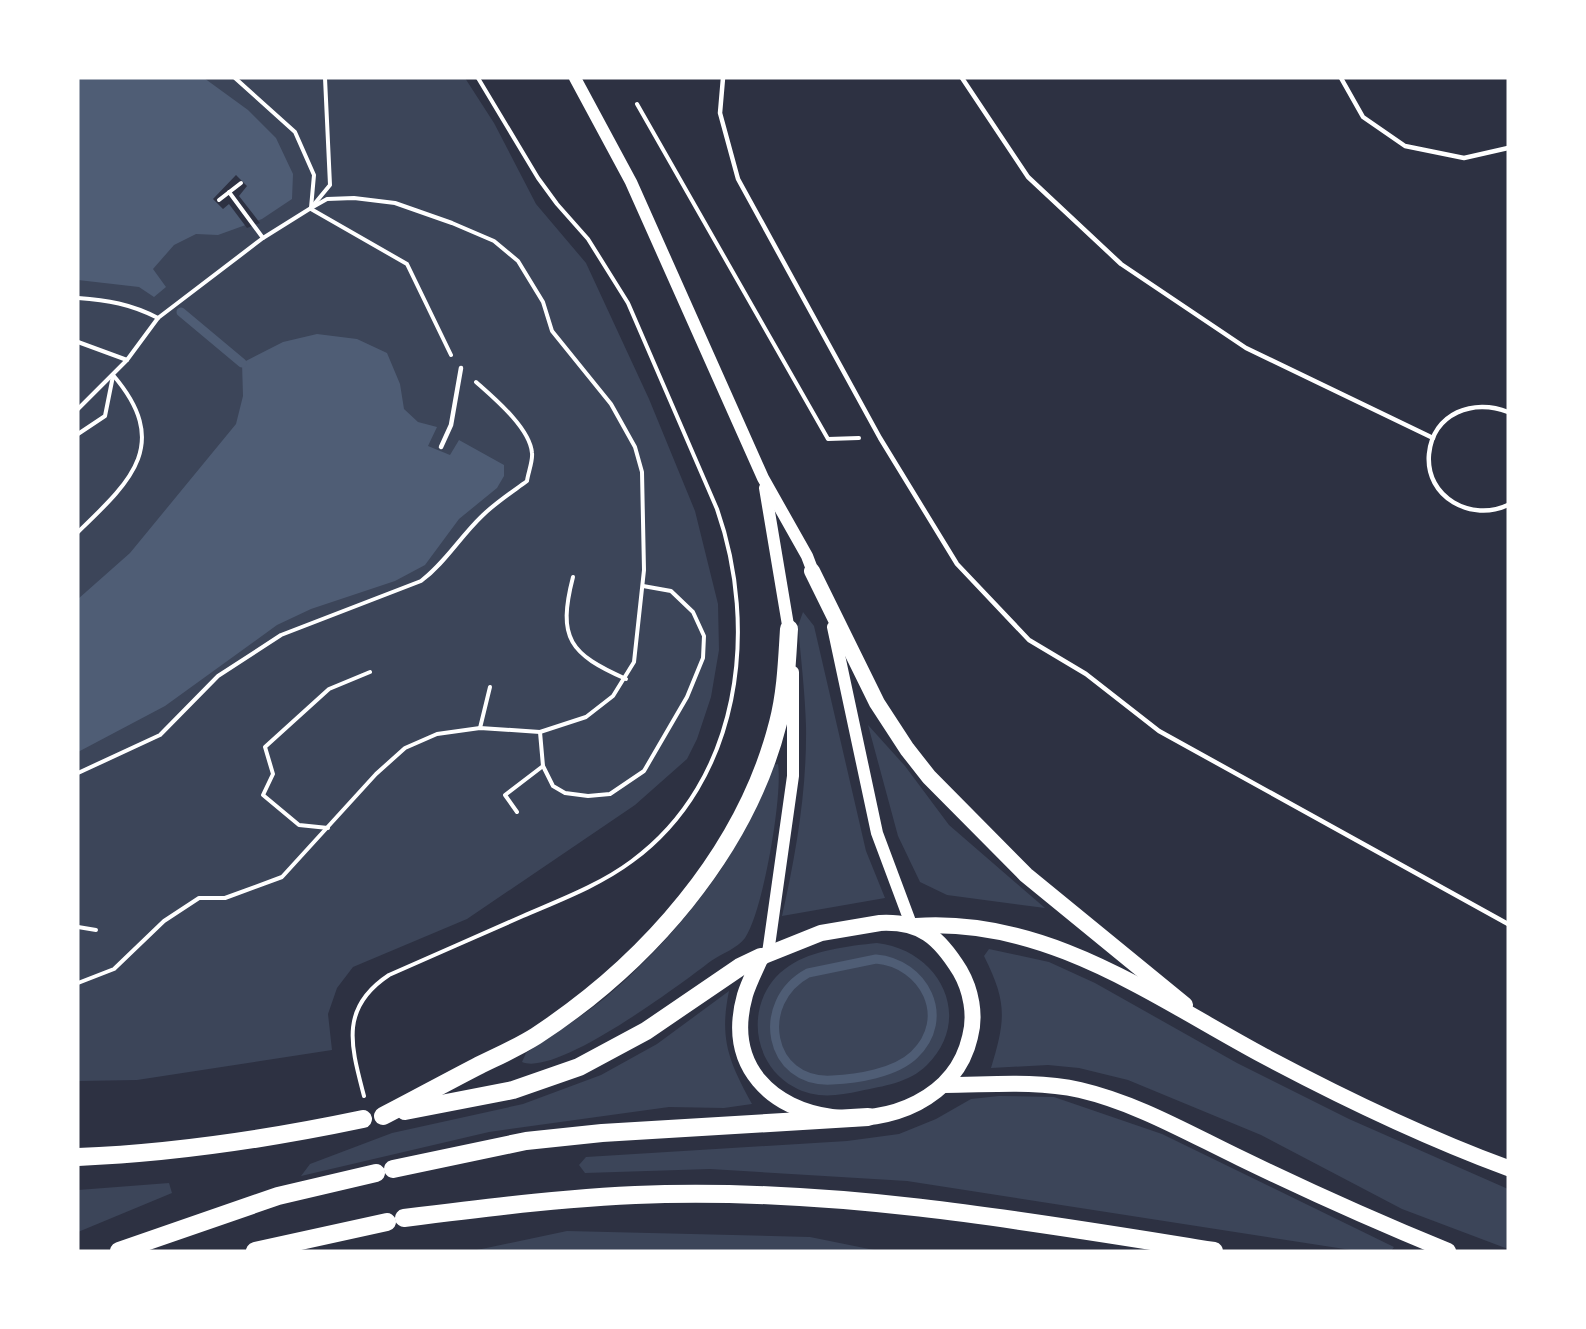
<svg xmlns="http://www.w3.org/2000/svg" width="1586" height="1329" font-family="'Public Sans',sans-serif">
	<style>
		.green { fill: #3c4559 }
		.water { fill: #4f5d75 }
		.pier { fill: #2d3142 }
		.lines { fill: none; stroke-linecap: round; stroke-linejoin: round }
		.stream { stroke: #4f5d75; stroke-width: 9 }
		.path { stroke: #fff; stroke-width: 4 }
		.service { stroke: #fff; stroke-width: 4.5 }
		.secondary { stroke: #fff; stroke-width: 12 }
		.trunk { stroke: #fff; stroke-width: 16 }
		.motorway { stroke: #fff; stroke-width: 18 }
	</style>
	<rect width="100%" height="100%" fill="#2d3142"/>
	<!-- green -->
	<g class="green">
		<polygon points="78,78 465,78 494,123 536,204 586,263 649,399 695,511 718,604 719,650 711,697 697,739 687,759 635,805 467,919 353,967 337,988 328,1014 332,1050 137,1080 78,1081"/>
		<path d="M 803,612 L 814,626 L 866,851 L 885,898 L 782,916 C 796,854 807,790 806,726 C 805,693 801,659 798,626 Z"/>
		<polygon points="868,725 905,766 949,825 1045,908 947,895 920,882 898,836"/>
		<path d="M 778,764 C 783,795 763,912 745,938 C 738,948 721,954 711,961 C 681,984 557,1077 522,1062 L 526,1053 C 552,1035 580,1018 605,998 C 648,962 690,915 722,868 C 743,836 757,800 773,765 Z"/>
		<path d="M 877,943 C 939,950 975,1017 927,1065 C 909,1083 883,1086 860,1091 C 837,1096 815,1099 794,1087 C 748,1062 745,995 789,966 C 812,950 849,946 877,943 Z"/>
		<path d="M 989,949 L 1049,962 L 1095,983 L 1237,1063 L 1349,1119 L 1508,1189 L 1508,1249 L 1402,1209 L 1261,1135 L 1128,1080 L 1079,1068 L 1048,1065 L 991,1068 C 1006,1019 1007,1002 984,956 Z"/>
		<path d="M 729,991 C 719,1039 729,1062 752,1104 L 724,1108 L 669,1107 L 489,1132 L 301,1176 L 310,1164 L 392,1133 L 523,1104 L 601,1075 L 657,1044 Z"/>
		<polygon points="999,1096 1054,1097 1162,1134 1394,1247 1391,1251 1351,1250 907,1181 710,1169 585,1173 579,1165 586,1157 847,1141 899,1134 936,1119 971,1099"/>
		<polygon points="169,1183 172,1193 78,1232 78,1190"/>
		<polygon points="567,1231 810,1237 879,1251 472,1251"/>
	</g>
	<!-- water -->
	<g class="water">
		<polygon points="78,78 204,78 248,110 276,138 293,174 292,199 262,219 218,235 196,234 174,245 153,269 166,287 154,297 139,287 78,280"/>
		<polygon points="317,334 357,339 387,353 400,384 404,409 418,422 437,427 428,446 450,455 459,440 504,465 504,476 497,488 459,519 425,565 395,581 311,609 277,625 165,706 78,752 78,599 130,553 236,424 243,396 242,363 283,342"/>
	</g>
	<!-- pier -->
	<polygon class="pier" points="236,175 247,186 239,196 260,223 247,228 229,204 223,209 213,199"/>
	<g class="lines">
		<!-- stream -->
		<g class="stream">
			<polyline points="181,312 242,363"/>
			<path d="M 876,959 C 924,963 953,1018 914,1055 C 895,1073 857,1079 832,1080 C 768,1084 754,1002 808,973 Z"/>
		</g>
		<!-- path -->
		<g class="path">
			<polyline points="235,78 295,132 314,175 311,208"/>
			<polyline points="637,104 828,439 859,438"/>
			<polyline points="229,192 263,238"/>
			<polyline points="219,200 241,183"/>
			<polyline points="311,209 407,264 451,355"/>
			<path d="M 78,298 C 107,300 131,304 158,318"/>
			<polyline points="78,342 127,360"/>
			<polyline points="78,409 127,360 158,318 263,238 311,208 330,185 325,78"/>
			<polyline points="78,434 105,416 113,376"/>
			<path d="M 78,532 C 131,481 172,444 113,375"/>
			<path d="M 573,577 C 557,639 570,654 626,679"/>
			<polyline points="480,728 490,687"/>
			<polyline points="540,732 543,766 553,786 565,793 588,796 610,794 644,771 687,697 703,658 704,636 693,612 671,591 643,586"/>
			<path d="M 78,773 L 160,735 L 218,676 L 281,635 L 421,581 C 445,563 460,537 482,516 C 495,503 512,492 527,481 C 528,473 533,461 532,453 C 530,428 494,398 476,382"/>
			<polyline points="517,812 505,795 543,766"/>
			<polyline points="328,828 299,825 263,795 273,774 265,747 329,689 370,672"/>
			<polyline points="78,927 96,930"/>
			<polyline points="78,983 114,969 164,921 199,898 225,898 282,877 376,774 405,748 437,734 480,728 540,732 586,717 613,696 634,662 644,570 642,472 635,447 611,404 552,331 543,302 518,261 494,241 452,223 395,203 354,198 327,199 311,208"/>
			<path d="M 364,1096 C 351,1046 339,1008 389,975 C 434,955 478,936 523,916 C 560,900 600,885 632,861 C 741,781 759,629 717,509 L 628,303 L 588,239 L 557,204 L 538,178 L 478,78"/>
		</g>
		<!-- service -->
		<g class="service">
			<polyline points="723,78 720,113 738,179 880,438 957,564 1029,640 1086,674 1159,731 1508,924"/>
			<polyline points="962,78 1028,177 1121,264 1246,348 1433,438"/>
			<polyline points="1341,78 1363,117 1405,146 1464,158 1508,148"/>
			<path d="M 1508,412 C 1474,398 1433,413 1429,454 C 1425,498 1472,522 1508,505"/>
			<polyline points="441,447 451,425 461,368"/>
		</g>
		<!-- secondary -->
		<g class="secondary">
			<polyline points="575,78 631,182 763,478 807,556 815,577"/>
			<polyline points="765,488 790,637"/>
			<polyline points="833,627 877,833 911,924"/>
			<polyline points="768,953 793,776 793,672"/>
		</g>
		<!-- trunk -->
		<g class="trunk">
			<polyline points="812,571 877,703 907,749 929,777 1026,875 1185,1005"/>
			<path d="M 880,923 C 921,921 939,937 960,971 C 971,990 976,1015 970,1037 C 942,1160 704,1141 745,995 C 749,982 756,969 761,957 L 821,933 Z"/>
			<path d="M 916,926 C 1047,917 1154,997 1264,1056 C 1343,1098 1424,1137 1508,1168"/>
			<path d="M 944,1085 C 989,1085 1035,1080 1080,1090 C 1136,1103 1188,1133 1240,1158 C 1308,1191 1377,1222 1448,1251"/>
		</g>
		<!-- motorway -->
		<g class="motorway">
			<polyline points="405,1111 513,1090 579,1067 646,1031 740,967 761,957"/>
			<path d="M 383,1116 C 414,1100 445,1083 476,1067 C 496,1057 517,1048 536,1036 C 646,964 745,853 778,723 C 786,692 787,661 789,629"/>
			<path d="M 78,1157 C 175,1153 268,1139 363,1119"/>
			<polyline points="393,1169 526,1141 602,1133 868,1117"/>
			<path d="M 404,1218 C 491,1207 578,1196 665,1194 C 850,1190 1032,1222 1214,1251"/>
			<polyline points="119,1251 278,1196 376,1173"/>
			<polyline points="255,1251 387,1222"/>
		</g>
	</g>
	<!-- border -->
	<rect width="1586" height="1329" fill="none" stroke="#ffffff" stroke-width="159"/>
</svg>
